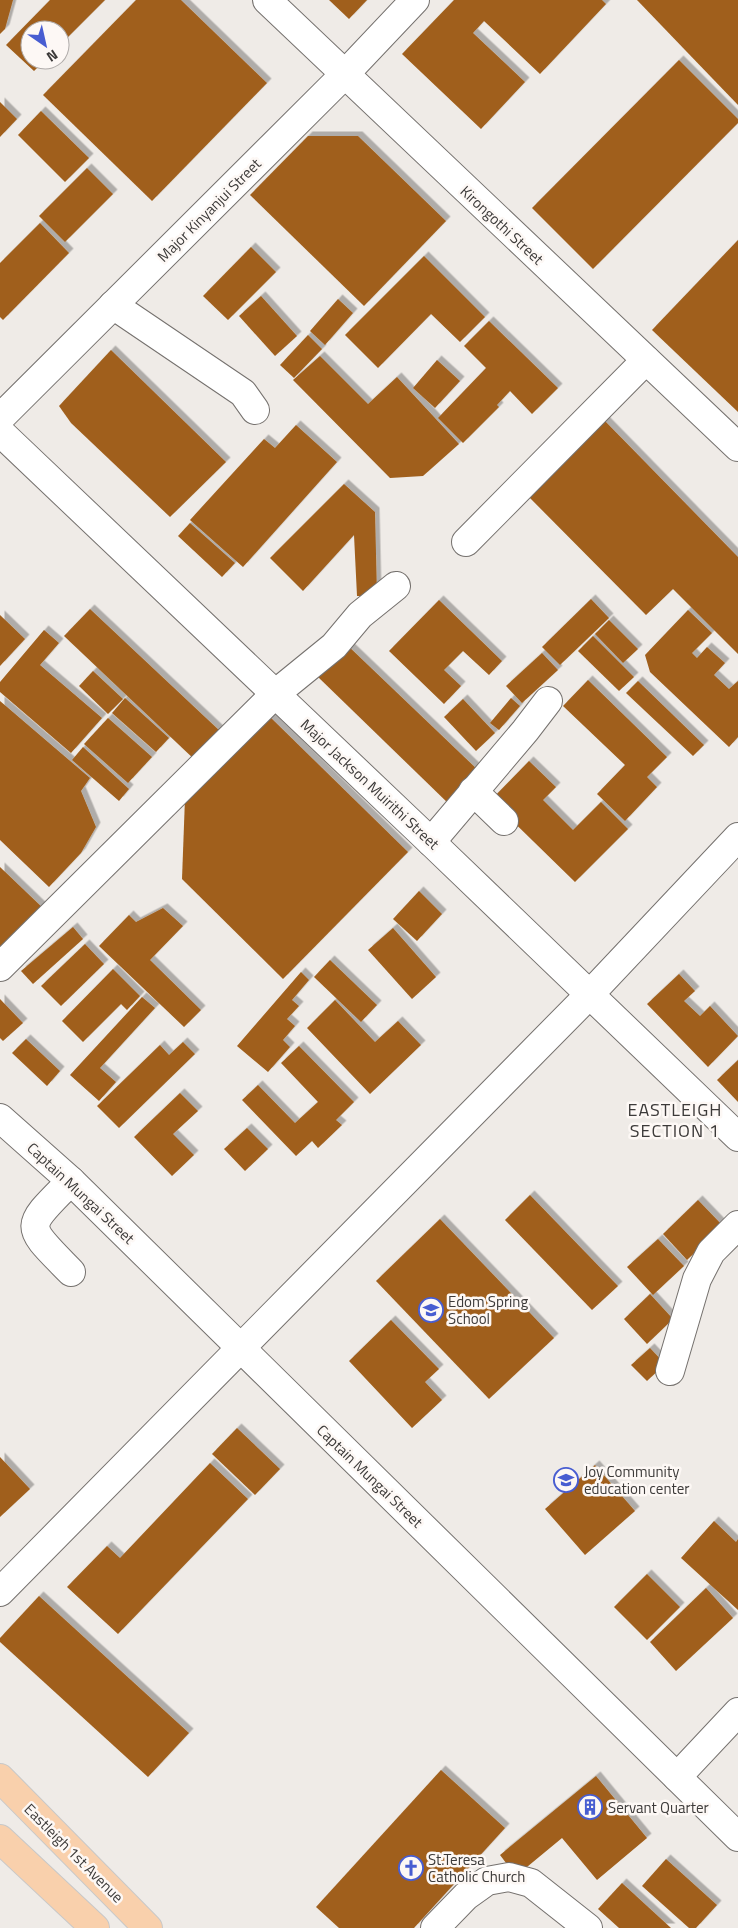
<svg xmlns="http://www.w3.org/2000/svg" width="738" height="1928" font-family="'Titillium Web',sans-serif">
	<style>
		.building { fill: #a05f1b; filter: url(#shadow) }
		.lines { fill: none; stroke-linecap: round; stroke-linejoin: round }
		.minor-casing { stroke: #75716e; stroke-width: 30 }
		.major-casing { stroke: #c8c8c8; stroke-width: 30 }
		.minor { stroke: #fff; stroke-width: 28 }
		.major { stroke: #f9d0ac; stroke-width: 28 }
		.labels { text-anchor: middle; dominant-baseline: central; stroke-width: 5; stroke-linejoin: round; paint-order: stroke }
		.street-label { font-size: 15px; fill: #3c3a39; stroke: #fdf8f5 }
		.poi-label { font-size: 15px; fill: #3c3a39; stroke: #fdf8f5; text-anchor: start }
		.quarter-label { font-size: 18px; letter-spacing: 1px; fill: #3c3a39; stroke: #fdf8f5 }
	</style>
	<defs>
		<filter id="shadow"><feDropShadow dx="4.5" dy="-4.5" stdDeviation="0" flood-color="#0004"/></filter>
	</defs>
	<rect width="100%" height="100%" fill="#efebe7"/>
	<!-- building -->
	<g class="building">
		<polygon points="0,0 13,0 5,29 0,34"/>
		<polygon points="50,0 105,0 60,45 60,30 30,30 30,60 45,60 34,71 6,45"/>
		<polygon points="136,0 181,0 267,83 152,201 43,95"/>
		<polygon points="329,0 367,0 349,19"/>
		<polygon points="454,0 602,0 606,4 540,74 484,21 473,33 525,82 481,129 402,54"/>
		<polygon points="637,0 738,0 738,105 686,51"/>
		<polygon points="679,60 738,119 738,123 593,269 532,208"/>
		<polygon points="0,102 17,119 0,137"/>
		<polygon points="41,111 89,158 65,182 18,135"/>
		<polygon points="308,136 358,136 446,221 364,306 250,195"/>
		<polygon points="87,168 113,194 65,242 39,216"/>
		<polygon points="40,223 69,253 3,320 0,317 0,263"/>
		<polygon points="738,240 738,412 652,330"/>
		<polygon points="251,247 276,272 228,320 203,296"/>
		<polygon points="424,256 485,317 460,342 431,314 378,368 345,335"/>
		<polygon points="261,296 297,336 275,356 239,316"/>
		<polygon points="338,299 353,313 325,345 310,331"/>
		<polygon points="489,321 558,388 532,414 510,391 497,405 499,407 463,443 438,418 486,368 464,346"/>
		<polygon points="308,335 322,349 294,378 280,365"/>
		<polygon points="111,350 226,462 170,517 71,423 59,406"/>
		<polygon points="320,356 368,404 397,377 459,444 423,476 390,478 293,380"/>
		<polygon points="437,360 460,381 435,408 413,388"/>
		<polygon points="603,419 738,557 738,654 673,589 646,615 526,494"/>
		<polygon points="296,425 337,462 243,567 190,520 264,439 275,448"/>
		<polygon points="344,484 375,512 377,596 357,596 354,535 303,591 270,558"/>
		<polygon points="190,523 235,563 222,577 178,536"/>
		<polygon points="591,599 609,618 560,665 542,647"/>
		<polygon points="439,600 502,661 489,675 463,651 444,670 461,686 444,704 389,651"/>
		<polygon points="90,609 222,733 196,761 64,636"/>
		<polygon points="688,610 712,633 692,653 697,658 707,647 725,663 714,675 729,689 738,681 738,737 729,747 650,672 645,655"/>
		<polygon points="0,615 25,639 0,666"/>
		<polygon points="609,620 638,649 623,663 595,634"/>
		<polygon points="44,630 59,643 40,665 102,718 71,753 0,692 0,682"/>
		<polygon points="593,636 634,677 619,691 578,651"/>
		<polygon points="345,643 481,773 451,806 317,676"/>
		<polygon points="542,653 558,670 522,703 506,686"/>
		<polygon points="93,671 123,699 108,714 79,686"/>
		<polygon points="588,680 667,757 647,777 657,787 625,821 597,794 625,765 563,706"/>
		<polygon points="638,681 704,745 693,756 626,693"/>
		<polygon points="125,698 169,738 156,752 112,713"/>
		<polygon points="511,698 520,706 499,730 490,723"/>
		<polygon points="463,699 495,733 476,751 444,717"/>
		<polygon points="0,701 90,778 81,791 96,827 81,853 49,887 0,840"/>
		<polygon points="267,714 408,852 283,979 182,879 185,798"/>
		<polygon points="108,718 152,757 128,783 84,744"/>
		<polygon points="83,747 129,789 119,801 72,760"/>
		<polygon points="529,761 556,787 543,800 573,830 601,802 628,829 575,882 491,800"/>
		<polygon points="0,867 46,911 0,958"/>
		<polygon points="419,891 442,914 417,941 393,919"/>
		<polygon points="163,908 183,926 150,960 201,1010 184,1027 99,946 129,915 136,922"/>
		<polygon points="73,927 83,939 33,984 21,971"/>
		<polygon points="393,928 436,977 412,999 368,950"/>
		<polygon points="85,944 104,964 61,1006 41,986"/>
		<polygon points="330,960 377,1005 361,1022 314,977"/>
		<polygon points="113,969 140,996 127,1010 121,1004 83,1042 62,1021"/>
		<polygon points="301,972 309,980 292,1000 299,1006 287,1019 295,1026 283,1040 290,1047 268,1072 237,1046"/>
		<polygon points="679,974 695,991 684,1001 700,1016 710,1006 738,1036 708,1067 647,1004"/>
		<polygon points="142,997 155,1008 100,1068 116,1082 99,1101 70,1075"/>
		<polygon points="0,999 23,1023 3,1041 0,1038"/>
		<polygon points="335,1000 375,1042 398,1021 421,1045 370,1094 307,1028"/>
		<polygon points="26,1039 60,1071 47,1086 12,1053"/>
		<polygon points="183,1042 195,1054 119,1128 97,1106 160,1045 169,1055"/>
		<polygon points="299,1046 354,1102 336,1120 342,1125 318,1148 312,1141 296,1156 242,1100 258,1085 295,1123 318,1102 281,1063"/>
		<polygon points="738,1060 738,1102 717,1080"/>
		<polygon points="180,1093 198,1111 173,1134 194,1155 172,1176 134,1137"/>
		<polygon points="247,1128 268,1149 245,1171 224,1149"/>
		<polygon points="530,1195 618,1286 592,1310 505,1220"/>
		<polygon points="698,1200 723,1226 687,1260 663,1234"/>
		<polygon points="440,1219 554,1338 489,1399 376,1281"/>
		<polygon points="658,1239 684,1266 653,1295 627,1267"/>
		<polygon points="650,1294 673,1319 647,1344 624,1319"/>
		<polygon points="391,1320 439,1369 425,1382 442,1400 412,1428 349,1361"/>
		<polygon points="650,1348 665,1364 647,1381 631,1365"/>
		<polygon points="237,1428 280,1469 255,1495 212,1454"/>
		<polygon points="0,1457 30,1489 0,1517"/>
		<polygon points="210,1463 248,1499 118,1634 67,1587 107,1546 120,1558"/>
		<polygon points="595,1465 635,1511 585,1555 545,1509"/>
		<polygon points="714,1521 736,1542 738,1539 738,1610 681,1558"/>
		<polygon points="647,1574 680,1607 647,1640 614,1607"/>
		<polygon points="706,1588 733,1618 676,1671 650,1642"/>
		<polygon points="39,1596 189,1733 148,1777 0,1642 0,1638"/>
		<polygon points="441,1770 505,1828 414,1928 339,1928 316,1907"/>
		<polygon points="596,1776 647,1838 597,1880 562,1838 516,1876 500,1855"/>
		<polygon points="666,1859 717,1905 696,1928 689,1928 642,1886"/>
		<polygon points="622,1883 671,1928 619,1928 598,1909"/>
	</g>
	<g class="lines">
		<defs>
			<g id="minor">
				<polyline points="267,0 738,447"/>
				<polyline points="113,305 243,393 255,410"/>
				<polyline points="0,418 344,75 415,0"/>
				<polyline points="0,432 431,842 738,1137"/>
				<polyline points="466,542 646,360"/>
				<polyline points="473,791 504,821"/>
				<polyline points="431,842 525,731 548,701"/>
				<polyline points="0,967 275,694 334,646 360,615 396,586"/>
				<polyline points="0,1118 71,1181 738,1837"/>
				<path d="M 71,1181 C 23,1229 24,1224 71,1272"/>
				<polyline points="670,1371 697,1279 711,1252 738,1225"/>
				<polyline points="0,1592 590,994 738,837"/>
				<polyline points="677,1777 738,1712"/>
				<polyline points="435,1928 466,1896 487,1881 509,1877 531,1883 588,1928"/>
			</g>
			<g id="major">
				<polyline points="0,1778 148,1928"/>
				<polyline points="0,1839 95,1928"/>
			</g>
		</defs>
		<!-- minor casing -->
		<use href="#minor" class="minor-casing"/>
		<!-- major casing -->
		<use href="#major" class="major-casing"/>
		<!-- minor -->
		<use href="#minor" class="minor"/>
		<!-- major -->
		<use href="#major" class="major"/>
	</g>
	<!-- icons -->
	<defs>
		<symbol id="school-ring" viewBox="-11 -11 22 22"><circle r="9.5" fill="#fdf8f5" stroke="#485dd1" stroke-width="1.5"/><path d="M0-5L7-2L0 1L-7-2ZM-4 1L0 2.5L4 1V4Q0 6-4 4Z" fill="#485dd1"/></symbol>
		<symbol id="building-ring" viewBox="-11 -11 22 22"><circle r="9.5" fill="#fdf8f5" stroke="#485dd1" stroke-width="1.5"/><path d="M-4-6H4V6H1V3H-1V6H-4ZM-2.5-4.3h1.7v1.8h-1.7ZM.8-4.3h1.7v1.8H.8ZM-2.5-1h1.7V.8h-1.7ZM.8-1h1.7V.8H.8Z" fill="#485dd1"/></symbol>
		<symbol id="church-ring" viewBox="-11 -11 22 22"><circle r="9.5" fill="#fdf8f5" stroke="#485dd1" stroke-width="1.5"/><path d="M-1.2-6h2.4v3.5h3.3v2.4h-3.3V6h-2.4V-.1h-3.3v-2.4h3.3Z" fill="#485dd1"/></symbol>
	</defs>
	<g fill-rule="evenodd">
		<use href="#school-ring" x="417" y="1296" width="28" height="28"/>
		<use href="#school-ring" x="552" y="1466" width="28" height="28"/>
		<use href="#building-ring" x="576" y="1793" width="28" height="28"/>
		<use href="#church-ring" x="397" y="1854" width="28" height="28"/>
	</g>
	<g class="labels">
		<!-- street labels -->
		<g class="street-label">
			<text transform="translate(209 210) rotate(-45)">Major Kinyanjui Street</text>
			<text transform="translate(502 225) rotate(43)">Kirongothi Street</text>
			<text transform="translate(370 784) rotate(43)">Major Jackson Muirithi Street</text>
			<text transform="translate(81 1193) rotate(43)">Captain Mungai Street</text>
			<text transform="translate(370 1476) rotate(44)">Captain Mungai Street</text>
			<text transform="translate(74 1853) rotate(45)">Eastleigh 1st Avenue</text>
		</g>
		<!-- poi labels -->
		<g class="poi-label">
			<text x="448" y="1301">Edom Spring<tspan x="448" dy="17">School</tspan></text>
			<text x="584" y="1471">Joy Community<tspan x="584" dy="17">education center</tspan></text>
			<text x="608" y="1807">Servant Quarter</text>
			<text x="428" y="1859">St.Teresa<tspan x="428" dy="17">Catholic Church</tspan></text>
		</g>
		<!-- quarter labels -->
		<g class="quarter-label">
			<text x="675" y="1109">EASTLEIGH<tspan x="675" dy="21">SECTION 1</tspan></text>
		</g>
	</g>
	<!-- north arrow -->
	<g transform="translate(45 45) rotate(146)"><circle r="24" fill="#fdf8f5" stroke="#b0acaa"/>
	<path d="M0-4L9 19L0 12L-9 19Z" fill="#485dd1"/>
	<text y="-8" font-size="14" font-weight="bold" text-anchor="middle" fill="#3c3a39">N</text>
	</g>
</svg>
